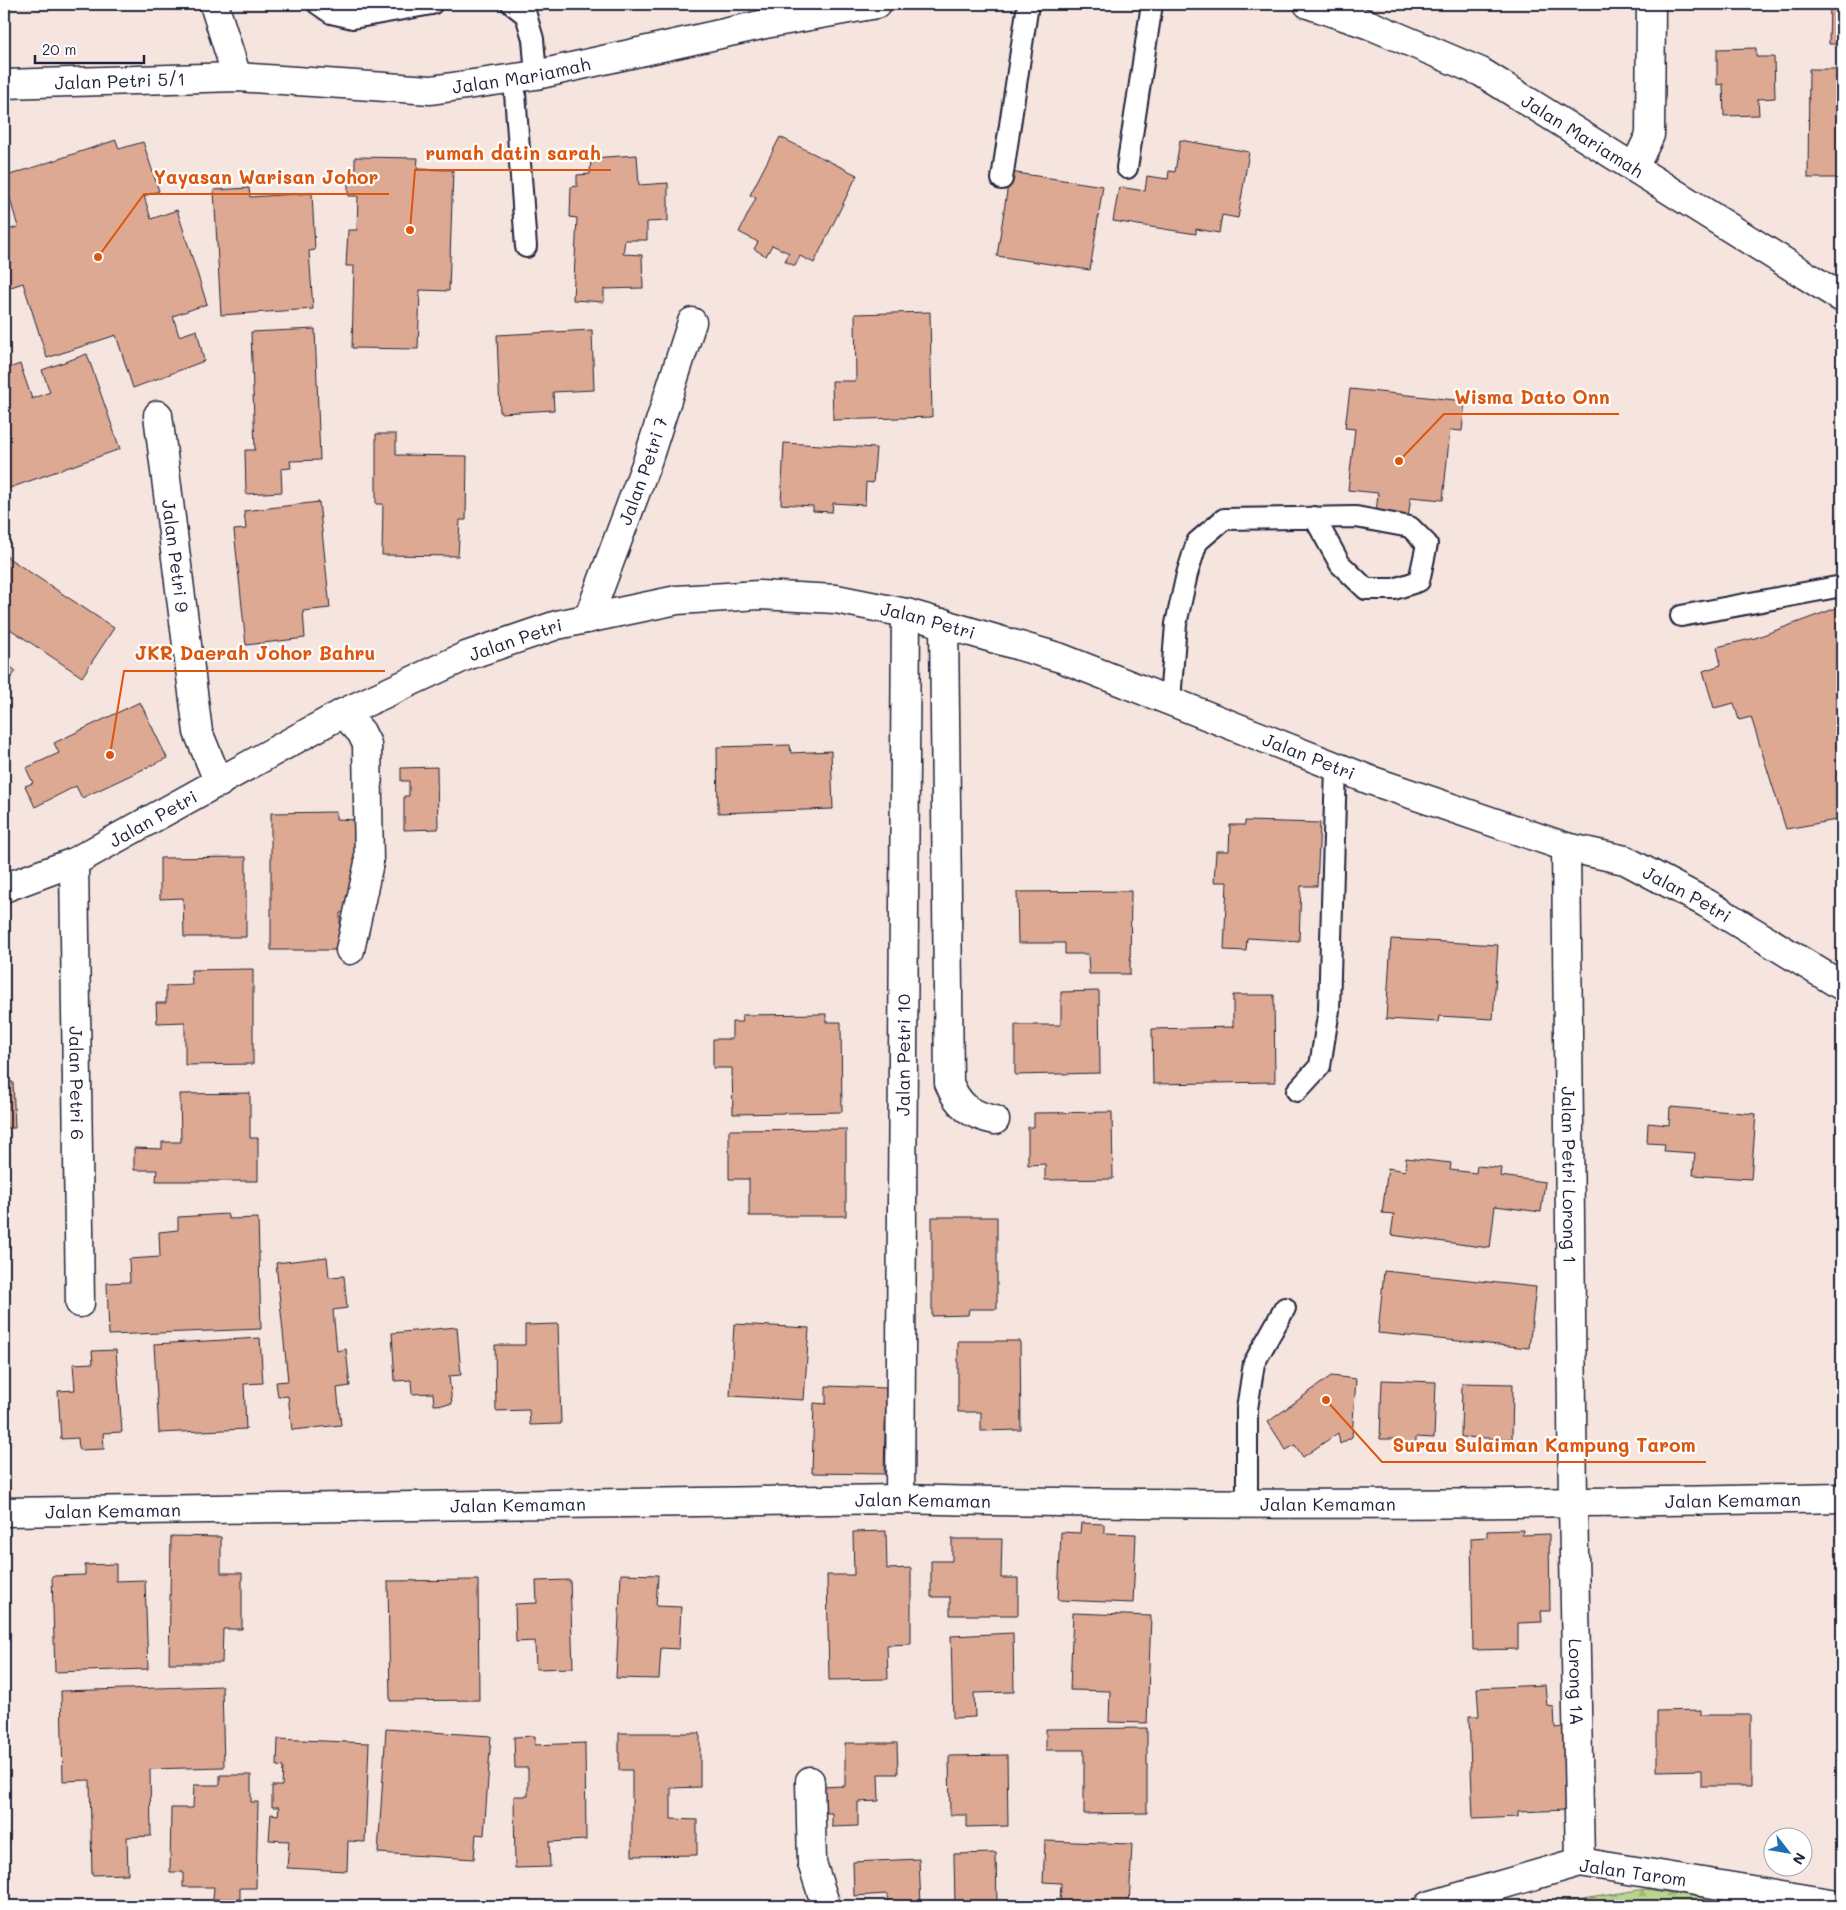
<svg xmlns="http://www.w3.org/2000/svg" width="1846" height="1910" font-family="Mali,sans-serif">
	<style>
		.forest { fill: url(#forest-firs); stroke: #6e7c64 }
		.building { fill: #dea992; stroke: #22223b }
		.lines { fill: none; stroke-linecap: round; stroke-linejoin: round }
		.service-casing { stroke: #22223b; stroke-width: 24 }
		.minor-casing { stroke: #22223b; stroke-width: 31 }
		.service { stroke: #fff; stroke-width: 20 }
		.minor { stroke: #fff; stroke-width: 28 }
		.labels { text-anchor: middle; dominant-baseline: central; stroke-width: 4.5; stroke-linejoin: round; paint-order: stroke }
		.street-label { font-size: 18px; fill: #22223b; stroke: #fff }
		.leader { fill: none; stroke: #de560e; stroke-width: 2 }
		.callout-dot { fill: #de560e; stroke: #fff; stroke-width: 2 }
		.callout-label { font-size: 19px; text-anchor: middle; font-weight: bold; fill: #de560e; stroke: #fff; stroke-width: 4.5; stroke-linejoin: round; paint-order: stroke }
	</style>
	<defs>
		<pattern id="forest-firs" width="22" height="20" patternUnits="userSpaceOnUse" patternTransform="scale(1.25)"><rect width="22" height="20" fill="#b9d68e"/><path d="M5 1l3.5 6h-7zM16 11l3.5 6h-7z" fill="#9fb77b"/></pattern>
	</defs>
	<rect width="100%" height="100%" fill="#f5e5de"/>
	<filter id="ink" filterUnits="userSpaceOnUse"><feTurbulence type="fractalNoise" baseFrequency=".02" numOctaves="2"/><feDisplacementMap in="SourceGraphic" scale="10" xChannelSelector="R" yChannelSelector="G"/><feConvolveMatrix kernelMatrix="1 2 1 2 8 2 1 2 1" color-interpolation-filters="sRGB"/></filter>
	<g filter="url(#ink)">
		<!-- forest -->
		<polygon class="forest" points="1645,1889 1760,1906 1539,1906"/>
		<!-- building -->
		<g class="building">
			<polygon points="1816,4 1842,4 1842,44 1829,44 1830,4"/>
			<polygon points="1756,48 1756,57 1774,57 1775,98 1758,99 1759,115 1724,116 1723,84 1717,85 1717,49"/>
			<polygon points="1809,69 1842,69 1842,178 1808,178"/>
			<polygon points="780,137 857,175 814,263 800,256 795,266 785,261 789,253 772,245 766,256 754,249 758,242 739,232 756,198 750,195"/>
			<polygon points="116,140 119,149 143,142 159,191 144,196 151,219 177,210 207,304 173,316 179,336 197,330 204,361 133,388 116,335 47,358 23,283 5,289 4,284 4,231 18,227 4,177"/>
			<polygon points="1180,140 1249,152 1238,218 1222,215 1219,233 1196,229 1196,234 1113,221 1119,187 1145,191 1147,176 1168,179 1169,171 1175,172"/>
			<polygon points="637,155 639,185 668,183 668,221 647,222 647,240 625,240 623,254 642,255 643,288 604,289 604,302 573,300 577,218 570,217 571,187 577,186 577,175 590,174 591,158"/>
			<polygon points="355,157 418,158 417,169 453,170 449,291 420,290 418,349 352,348 354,266 346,266 348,230 357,230 358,196 348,196 348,174 355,174"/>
			<polygon points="1010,172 1103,186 1090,270 997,256"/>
			<polygon points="249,188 250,197 312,193 315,250 309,251 313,309 221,315 214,190"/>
			<polygon points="930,312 932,417 833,420 832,381 856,381 855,314"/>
			<polygon points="315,329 320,460 290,461 291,468 281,469 282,492 246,494 245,450 255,450 251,332"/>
			<polygon points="592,330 594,390 553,392 554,410 500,413 497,335"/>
			<polygon points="87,354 120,449 4,490 4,370 20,364 32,399 50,392 42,370"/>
			<polygon points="1350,389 1465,401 1462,431 1450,430 1443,500 1411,497 1408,518 1376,514 1378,493 1348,490 1355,429 1345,428"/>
			<polygon points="376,434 396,434 396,455 467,456 466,520 460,520 458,556 382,555 383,504 376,504"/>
			<polygon points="784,443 876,448 873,483 866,482 865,505 833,503 832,512 813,511 813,506 781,504"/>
			<polygon points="319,502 330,608 303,611 305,638 246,645 234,530 246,529 244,511"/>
			<polygon points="4,555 114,628 82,677 4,625"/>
			<polygon points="1842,606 1842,745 1837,747 1842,761 1842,819 1786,829 1751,717 1739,720 1734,703 1714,708 1703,671 1721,665 1717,647 1755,638"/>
			<polygon points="4,662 16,671 4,687"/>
			<polygon points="140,702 167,758 82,798 76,786 35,807 25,786 33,783 26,768 59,753 54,743"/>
			<polygon points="790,745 791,753 831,751 833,809 718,813 717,747"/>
			<polygon points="437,767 438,829 404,830 404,796 409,796 409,781 401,781 401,768"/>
			<polygon points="336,812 336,819 358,820 357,912 340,913 340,950 271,950 271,813"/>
			<polygon points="1245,821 1320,823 1317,886 1301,886 1299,941 1247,938 1246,951 1224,950 1227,882 1214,882 1216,851 1229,851 1230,825 1245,825"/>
			<polygon points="246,857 246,937 184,937 183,898 160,899 160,858"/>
			<polygon points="1131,891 1130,974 1089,974 1088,954 1065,954 1065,943 1018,943 1017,892"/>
			<polygon points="1391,939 1498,945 1493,1019 1439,1016 1438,1022 1386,1019"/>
			<polygon points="253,969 253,1064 185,1065 185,1022 157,1023 156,1003 166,1003 166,986 192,985 191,970"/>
			<polygon points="1099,991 1100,1073 1015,1075 1015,1025 1061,1025 1061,992"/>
			<polygon points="1233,995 1274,995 1275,1082 1153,1084 1152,1029 1233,1027"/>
			<polygon points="826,1014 826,1022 841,1022 842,1112 733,1114 732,1068 713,1068 713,1039 732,1039 732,1022 743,1022 742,1015"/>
			<polygon points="4,1082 13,1082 15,1128 4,1128"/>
			<polygon points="250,1093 250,1138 258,1138 258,1181 156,1181 157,1170 134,1170 134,1148 162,1149 162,1142 181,1142 180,1094"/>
			<polygon points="1670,1107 1756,1114 1751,1179 1693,1175 1695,1153 1664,1151 1665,1144 1647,1143 1648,1123 1669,1125"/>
			<polygon points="1112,1112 1113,1179 1045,1180 1045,1164 1028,1165 1028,1127 1034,1127 1034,1113"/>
			<polygon points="846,1129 846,1216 749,1216 749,1179 729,1179 729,1130"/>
			<polygon points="1406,1158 1451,1163 1450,1170 1476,1173 1477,1166 1501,1168 1500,1176 1545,1182 1541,1212 1495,1206 1490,1248 1391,1235 1394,1214 1382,1213 1388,1168 1405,1171"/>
			<polygon points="227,1214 229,1219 258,1218 261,1329 109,1335 107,1283 130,1282 129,1259 160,1257 159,1232 178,1230 178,1217"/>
			<polygon points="932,1217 997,1217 997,1309 969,1309 968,1315 932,1316"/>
			<polygon points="327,1257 329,1277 344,1276 347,1308 333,1310 337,1351 346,1349 350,1386 337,1388 341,1425 292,1430 288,1396 278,1397 276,1382 288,1381 276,1263"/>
			<polygon points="1384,1271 1536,1287 1529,1348 1378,1333"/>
			<polygon points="558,1324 561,1424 530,1425 529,1410 496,1411 495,1345 525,1345 525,1325"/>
			<polygon points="734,1324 809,1328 804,1400 730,1396"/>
			<polygon points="457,1327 461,1375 449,1376 452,1404 434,1405 433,1393 412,1394 411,1380 395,1381 392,1333"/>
			<polygon points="260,1338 263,1383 244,1384 246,1429 159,1433 154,1344"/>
			<polygon points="958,1341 1020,1341 1021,1430 981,1431 981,1412 958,1412"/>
			<polygon points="116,1350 122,1432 103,1433 104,1449 79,1450 78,1438 61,1439 58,1391 75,1390 73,1364 93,1363 92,1351"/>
			<polygon points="1331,1376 1356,1379 1352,1437 1340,1444 1338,1433 1303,1457 1295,1445 1286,1450 1268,1422"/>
			<polygon points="1382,1380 1436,1382 1434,1438 1416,1437 1416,1447 1396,1446 1397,1439 1380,1439"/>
			<polygon points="1462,1383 1513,1384 1512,1439 1461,1437"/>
			<polygon points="826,1386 886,1388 884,1474 812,1473 814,1403 826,1404"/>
			<polygon points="1081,1523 1104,1524 1104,1533 1136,1534 1133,1603 1058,1600 1061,1532 1080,1533"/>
			<polygon points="1523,1530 1522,1535 1549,1534 1550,1611 1541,1611 1542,1622 1518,1623 1518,1649 1473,1650 1471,1538 1487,1537 1487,1531"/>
			<polygon points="886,1531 887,1569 911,1568 911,1644 887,1645 888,1679 829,1680 827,1575 854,1575 853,1532"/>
			<polygon points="171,1536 221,1537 221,1573 242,1573 242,1629 223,1629 222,1663 169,1663"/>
			<polygon points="952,1539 1002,1539 1001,1578 1018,1578 1018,1615 950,1615 950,1597 931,1597 931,1561 952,1561"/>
			<polygon points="116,1564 116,1581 145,1580 148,1669 55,1672 52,1576 85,1575 85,1565"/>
			<polygon points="621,1574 658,1575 656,1606 681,1607 679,1649 661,1648 659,1679 616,1678"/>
			<polygon points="478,1580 479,1700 390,1701 388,1581"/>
			<polygon points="570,1580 573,1668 536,1669 535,1641 516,1642 515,1604 537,1603 536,1581"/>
			<polygon points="1073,1613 1151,1616 1147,1723 1109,1722 1110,1691 1070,1690"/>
			<polygon points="1013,1633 1014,1692 974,1693 975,1717 953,1718 951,1636"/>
			<polygon points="4,1682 7,1682 9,1721 4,1721"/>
			<polygon points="1545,1685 1547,1706 1554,1707 1555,1728 1563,1727 1565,1810 1518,1812 1518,1817 1473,1819 1469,1716 1479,1716 1477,1688"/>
			<polygon points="222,1686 224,1767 150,1769 151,1836 127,1837 128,1874 92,1875 90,1780 63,1781 61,1691"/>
			<polygon points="1701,1710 1701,1715 1751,1715 1751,1786 1701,1786 1701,1770 1657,1771 1657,1711"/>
			<polygon points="1147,1728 1147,1813 1084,1814 1084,1750 1046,1750 1046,1729"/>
			<polygon points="386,1729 491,1736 484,1835 476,1834 474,1859 378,1853"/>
			<polygon points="619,1733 700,1733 700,1787 671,1788 671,1819 697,1820 697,1855 632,1856 632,1770 619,1770"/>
			<polygon points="535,1736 535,1745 585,1743 586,1840 549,1842 550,1867 515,1868 514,1796 528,1796 528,1768 515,1768 514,1737"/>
			<polygon points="278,1739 369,1743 365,1842 348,1841 347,1871 287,1868 289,1841 269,1840 271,1814 278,1815 279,1807 272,1807 272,1786 282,1786 283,1767 277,1766"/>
			<polygon points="845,1743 897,1743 898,1774 878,1774 879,1801 858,1802 858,1826 832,1827 832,1813 819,1813 819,1787 845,1786"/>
			<polygon points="1007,1755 1008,1826 967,1827 967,1815 950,1815 949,1756"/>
			<polygon points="220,1775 251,1775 251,1802 258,1802 256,1888 240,1888 240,1899 213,1899 214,1887 183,1887 183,1872 170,1872 171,1808 193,1808 194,1785 220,1785"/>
			<polygon points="1045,1841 1132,1844 1129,1906 1060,1906 1061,1883 1043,1882"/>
			<polygon points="996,1853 997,1906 955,1906 954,1854"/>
			<polygon points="919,1859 921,1906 888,1906 887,1894 854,1896 853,1862"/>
		</g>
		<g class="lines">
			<defs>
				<g id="service">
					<polyline points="318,4 331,13 353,18 432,4"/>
					<polyline points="512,4 526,15 533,39 536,75"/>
					<polyline points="514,79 526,247"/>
					<polyline points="1127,168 1152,4"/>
					<polyline points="1002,179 1028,4"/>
					<polyline points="1681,616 1842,586"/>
					<polyline points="1170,700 1176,624 1187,574 1197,542 1224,519 1356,517 1410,527 1427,544 1419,581 1394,589 1366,589 1340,564 1314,517"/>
					<polyline points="1297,1091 1320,1066 1329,1010 1336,766"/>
					<polyline points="1247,1503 1247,1409 1254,1363 1285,1308"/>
				</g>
				<g id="minor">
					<polyline points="214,4 237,77"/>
					<path id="s1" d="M 1308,4 L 1370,25 L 1481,72 L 1842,298"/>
					<path id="s2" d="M 4,84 L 237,77 L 431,90 L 536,75 L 765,24 L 877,4"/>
					<polyline points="1634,168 1650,135 1651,4"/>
					<path id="s3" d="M 158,415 L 198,732 L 219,783"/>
					<path id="s4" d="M 588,619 L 647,462 L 692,322"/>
					<path d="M 944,623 L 949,1083 C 958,1106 971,1115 995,1120"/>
					<polyline points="343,713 361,732 367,744 369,863 350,950"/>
					<path id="s5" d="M 1566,847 L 1573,1503 L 1580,1862"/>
					<path id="s6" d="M 74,862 L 80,1303"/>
					<path id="s7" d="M 4,888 L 74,862 L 343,713 L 466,656 L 557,625 L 677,600 L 759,595 L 836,599 L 906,613 L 1061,658 L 1370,780 L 1566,847 L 1625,860 L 1706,903 L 1842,986"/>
					<path id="s8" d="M 900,1499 L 906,613"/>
					<path id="s9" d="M 4,1512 L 900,1499 C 1214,1507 1528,1504 1842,1498"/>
					<polyline points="810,1781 812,1863 826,1906"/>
					<polyline points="1428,1906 1580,1862 1842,1905"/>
				</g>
			</defs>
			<!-- service casing -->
			<use href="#service" class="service-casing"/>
			<!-- minor casing -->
			<use href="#minor" class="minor-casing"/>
			<!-- service -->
			<use href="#service" class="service"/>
			<!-- minor -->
			<use href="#minor" class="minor"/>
		</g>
	</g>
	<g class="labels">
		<!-- street labels -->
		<g class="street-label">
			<text stroke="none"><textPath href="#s2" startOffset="519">Jalan Mariamah</textPath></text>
			<text stroke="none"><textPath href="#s2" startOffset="116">Jalan Petri 5/1</textPath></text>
			<text stroke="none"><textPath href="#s1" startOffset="306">Jalan Mariamah</textPath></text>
			<text stroke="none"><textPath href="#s4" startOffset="158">Jalan Petri 7</textPath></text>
			<text stroke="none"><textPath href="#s3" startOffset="142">Jalan Petri 9</textPath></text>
			<text stroke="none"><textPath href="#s7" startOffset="990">Jalan Petri</textPath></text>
			<text stroke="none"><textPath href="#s7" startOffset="570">Jalan Petri</textPath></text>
			<text stroke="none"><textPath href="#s7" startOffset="1395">Jalan Petri</textPath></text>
			<text stroke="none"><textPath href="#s7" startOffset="165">Jalan Petri</textPath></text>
			<text stroke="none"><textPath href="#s7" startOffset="1799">Jalan Petri</textPath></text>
			<text stroke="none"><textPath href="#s8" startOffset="444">Jalan Petri 10</textPath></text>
			<text stroke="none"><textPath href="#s6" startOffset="221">Jalan Petri 6</textPath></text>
			<text stroke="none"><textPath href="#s5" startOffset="328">Jalan Petri Lorong 1</textPath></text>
			<text stroke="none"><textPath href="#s9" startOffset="919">Jalan Kemaman</textPath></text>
			<text stroke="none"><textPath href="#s9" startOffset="1729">Jalan Kemaman</textPath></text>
			<text stroke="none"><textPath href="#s9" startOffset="1324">Jalan Kemaman</textPath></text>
			<text stroke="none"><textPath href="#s9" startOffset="514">Jalan Kemaman</textPath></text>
			<text stroke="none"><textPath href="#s9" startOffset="109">Jalan Kemaman</textPath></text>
			<text stroke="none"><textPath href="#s5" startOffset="835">Lorong 1A</textPath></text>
			<text transform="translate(1633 1872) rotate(8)">Jalan Tarom</text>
		</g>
	</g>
	<!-- callouts -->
	<path class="leader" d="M410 230L415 170H611M98 257L144 194H389M1399 461L1444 414H1619M110 755L124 671H385M1326 1400L1382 1462H1706"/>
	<g class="callout-dot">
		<circle cx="410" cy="230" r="5"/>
		<circle cx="98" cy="257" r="5"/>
		<circle cx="1399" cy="461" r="5"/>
		<circle cx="110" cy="755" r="5"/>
		<circle cx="1326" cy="1400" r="5"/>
	</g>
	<g class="callout-label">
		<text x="513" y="160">rumah datin sarah</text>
		<text x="266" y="184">Yayasan Warisan Johor</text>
		<text x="1532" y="404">Wisma Dato Onn</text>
		<text x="255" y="660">JKR Daerah Johor Bahru</text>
		<text x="1544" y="1452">Surau Sulaiman Kampung Tarom</text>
	</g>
	<!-- margin -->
	<rect width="1846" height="1910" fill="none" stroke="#fff" stroke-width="20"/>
	<rect x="10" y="10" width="1826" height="1890" fill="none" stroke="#22223b" stroke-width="2" filter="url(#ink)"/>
	<!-- north arrow -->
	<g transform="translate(1788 1852) rotate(121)"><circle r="24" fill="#ffffff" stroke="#a7a7b1"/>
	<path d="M0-4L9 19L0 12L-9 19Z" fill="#1f6fb2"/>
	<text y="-8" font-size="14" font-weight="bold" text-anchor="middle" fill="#22223b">N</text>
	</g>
	<!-- scale -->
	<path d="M35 55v8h109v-8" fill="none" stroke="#22223b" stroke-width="2.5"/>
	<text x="42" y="55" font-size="15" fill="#22223b" stroke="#ffffff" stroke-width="4" paint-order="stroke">20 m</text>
</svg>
